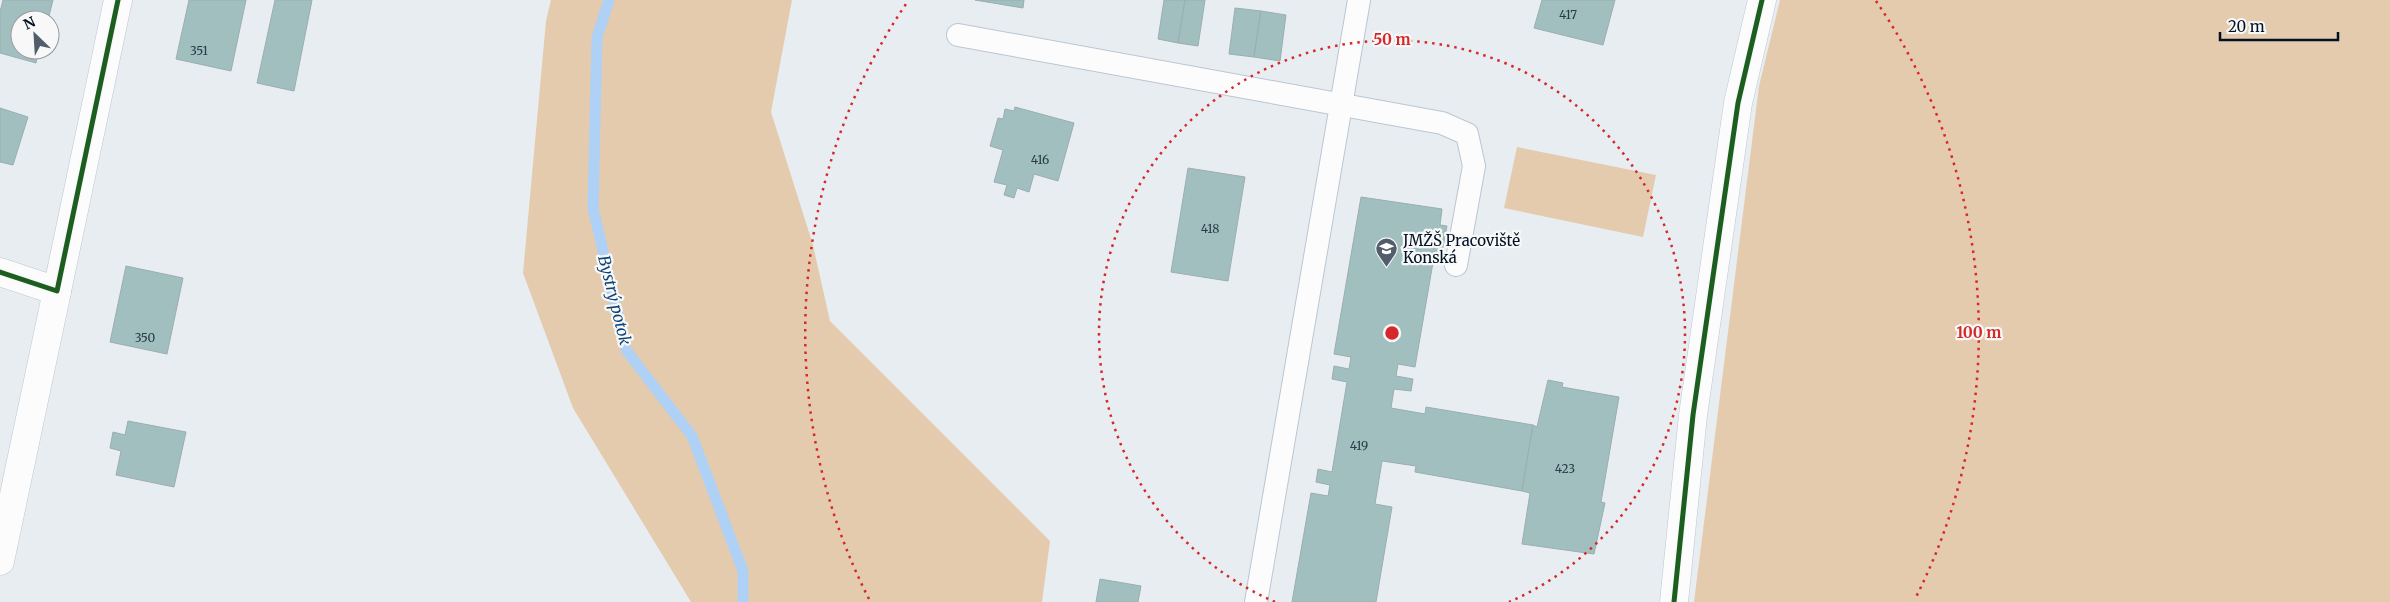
<svg xmlns="http://www.w3.org/2000/svg" width="2390" height="602" font-family="Merriweather,serif">
	<style>
		.green { fill: #e4cbad }
		.lines { fill: none; stroke-linecap: round; stroke-linejoin: round }
		.stream { stroke: #afd1f6; stroke-width: 11 }
		.building { fill: #a2bfc0; stroke: #9aaeb0 }
		.service-casing { stroke: #bbc6d2; stroke-width: 24 }
		.minor-casing { stroke: #bbc6d2; stroke-width: 29 }
		.service { stroke: #fcfcfd; stroke-width: 22 }
		.minor { stroke: #fcfcfd; stroke-width: 28 }
		.cycleway-casing { stroke: #f8f8f8; stroke-width: 8 }
		.cycleway { stroke: #1b5e20; stroke-width: 5 }
		.ring { fill: none; stroke: #d62828; stroke-width: 2.5; stroke-dasharray: 2.5 5 }
		.labels { text-anchor: middle; dominant-baseline: central; stroke-width: 4.5; stroke-linejoin: round; paint-order: stroke }
		.number-label { font-size: 12px; fill: #2a3c4a }
		.poi-label { font-size: 15px; fill: #021123; stroke: #f8f8f8; text-anchor: start }
		.water-label { font-size: 16px; font-style: italic; fill: #0a4378; stroke: #f8f8f8 }
		.centre { fill: #d62828; stroke: #f8f8f8; stroke-width: 2.5 }
		.ring-label { font-size: 15px; text-anchor: middle; font-weight: bold; fill: #d62828; stroke: #f8f8f8; stroke-width: 4.5; stroke-linejoin: round; paint-order: stroke }
	</style>
	<rect width="100%" height="100%" fill="#e8edf2"/>
	<!-- green -->
	<g class="green">
		<polygon points="551,0 792,0 771,112 813,245 830,321 1050,541 1042,602 691,602 573,408 523,273 546,21"/>
		<polygon points="1780,0 2390,0 2390,602 1694,602 1759,86"/>
		<polygon points="1517,147 1656,175 1643,237 1504,208"/>
	</g>
	<g class="lines">
		<!-- stream -->
		<polyline class="stream" points="609,0 597,37 593,208 626,350 692,436 743,571 743,602"/>
	</g>
	<!-- building -->
	<g class="building">
		<polygon points="3,0 53,0 48,20 20,20 20,50 39,50 36,63 0,53 0,12"/>
		<polygon points="189,0 246,0 231,71 176,59"/>
		<polygon points="275,0 312,0 294,91 257,83"/>
		<polygon points="975,0 1024,0 1023,8"/>
		<polygon points="1164,0 1185,0 1178,43 1158,39"/>
		<polygon points="1185,0 1205,0 1198,46 1178,43"/>
		<polygon points="1542,0 1615,0 1603,45 1534,28"/>
		<polygon points="1235,8 1261,11 1254,57 1229,54"/>
		<polygon points="1261,11 1286,15 1280,61 1254,57"/>
		<polygon points="1015,107 1074,123 1058,181 1034,174 1029,192 1017,188 1014,198 1004,195 1007,185 994,182 1003,150 990,146 998,118 1003,119 1005,109 1014,111"/>
		<polygon points="0,108 28,117 13,165 0,162"/>
		<polygon points="1188,168 1245,177 1228,281 1171,272"/>
		<polygon points="1361,197 1442,209 1440,225 1447,226 1442,252 1435,251 1415,367 1398,364 1396,376 1413,379 1411,391 1394,389 1391,408 1425,414 1426,407 1533,425 1522,491 1415,472 1416,466 1382,461 1375,504 1392,507 1376,602 1292,602 1311,493 1328,496 1330,485 1316,482 1318,469 1332,472 1347,382 1332,379 1334,366 1349,369 1351,357 1334,354"/>
		<polygon points="126,266 183,278 167,354 110,342"/>
		<polygon points="1548,380 1563,383 1562,387 1619,397 1601,502 1605,503 1594,554 1522,544 1530,493 1522,491 1533,425 1537,427"/>
		<polygon points="128,421 186,432 174,487 116,475 121,451 110,448 113,432 125,435"/>
		<polygon points="1100,579 1141,586 1138,602 1096,602"/>
	</g>
	<g class="lines">
		<defs>
			<g id="service">
				<polyline points="958,35 1442,123 1467,134 1474,166 1456,265"/>
				<polyline points="1256,602 1359,0"/>
			</g>
			<g id="minor">
				<polyline points="0,272 57,291 118,0"/>
				<polyline points="0,561 57,291"/>
				<polyline points="1674,602 1693,415 1738,103 1762,0"/>
			</g>
		</defs>
		<!-- service casing -->
		<use href="#service" class="service-casing"/>
		<!-- minor casing -->
		<use href="#minor" class="minor-casing"/>
		<!-- service -->
		<use href="#service" class="service"/>
		<!-- minor -->
		<use href="#minor" class="minor"/>
		<defs>
			<g id="cycleway">
				<polyline points="0,272 57,291 118,0"/>
				<polyline points="1674,602 1693,415 1738,103 1762,0"/>
			</g>
		</defs>
		<!-- cycleway casing -->
		<use href="#cycleway" class="cycleway-casing"/>
		<!-- cycleway -->
		<use href="#cycleway" class="cycleway"/>
	</g>
	<!-- distance rings -->
	<g class="ring">
		<path d="M1275 602A293 293 0 1 1 1509 602"/>
		<path d="M869 599A587 587 0 0 1 908 1M1876 1A587 587 0 0 1 1915 599"/>
	</g>
	<!-- icons -->
	<defs>
		<symbol id="school-pin" viewBox="-11 -11 22 30"><path d="M0 17L-7.5 6A9.5 9.5 0 1 1 7.5 6Z" fill="#525e6b" stroke="#f8f8f8"/><path d="M0-5L7-2L0 1L-7-2ZM-4 1L0 2.5L4 1V4Q0 6-4 4Z" fill="#fff"/></symbol>
	</defs>
	<g fill-rule="evenodd">
		<use href="#school-pin" x="1374" y="236" width="25" height="34"/>
	</g>
	<g class="labels">
		<!-- number labels -->
		<g class="number-label">
			<text x="1568" y="14">417</text>
			<text x="199" y="50">351</text>
			<text x="1040" y="159">416</text>
			<text x="1210" y="228">418</text>
			<text x="145" y="337">350</text>
			<text x="1359" y="445">419</text>
			<text x="1565" y="468">423</text>
		</g>
		<!-- poi labels -->
		<g class="poi-label">
			<text x="1403" y="240">JMŽŠ Pracoviště<tspan x="1403" dy="17">Konská</tspan></text>
		</g>
		<!-- water labels -->
		<g class="water-label">
			<text transform="translate(615 300) rotate(76)">Bystrý potok</text>
		</g>
	</g>
	<circle cx="1392" cy="333" r="8" class="centre"/>
	<g class="ring-label">
		<text x="1392" y="45">50 m</text>
		<text x="1979" y="338">100 m</text>
	</g>
	<!-- north arrow -->
	<g transform="translate(35 35) rotate(335)"><circle r="24" fill="#f8f8f8" stroke="#969ca3"/>
	<path d="M0-4L9 19L0 12L-9 19Z" fill="#525e6b"/>
	<text y="-8" font-size="14" font-weight="bold" text-anchor="middle" fill="#021123">N</text>
	</g>
	<!-- scale -->
	<path d="M2220 32v8h118v-8" fill="none" stroke="#021123" stroke-width="2.5"/>
	<text x="2228" y="32" font-size="15" fill="#021123" stroke="#f8f8f8" stroke-width="4" paint-order="stroke">20 m</text>
</svg>
